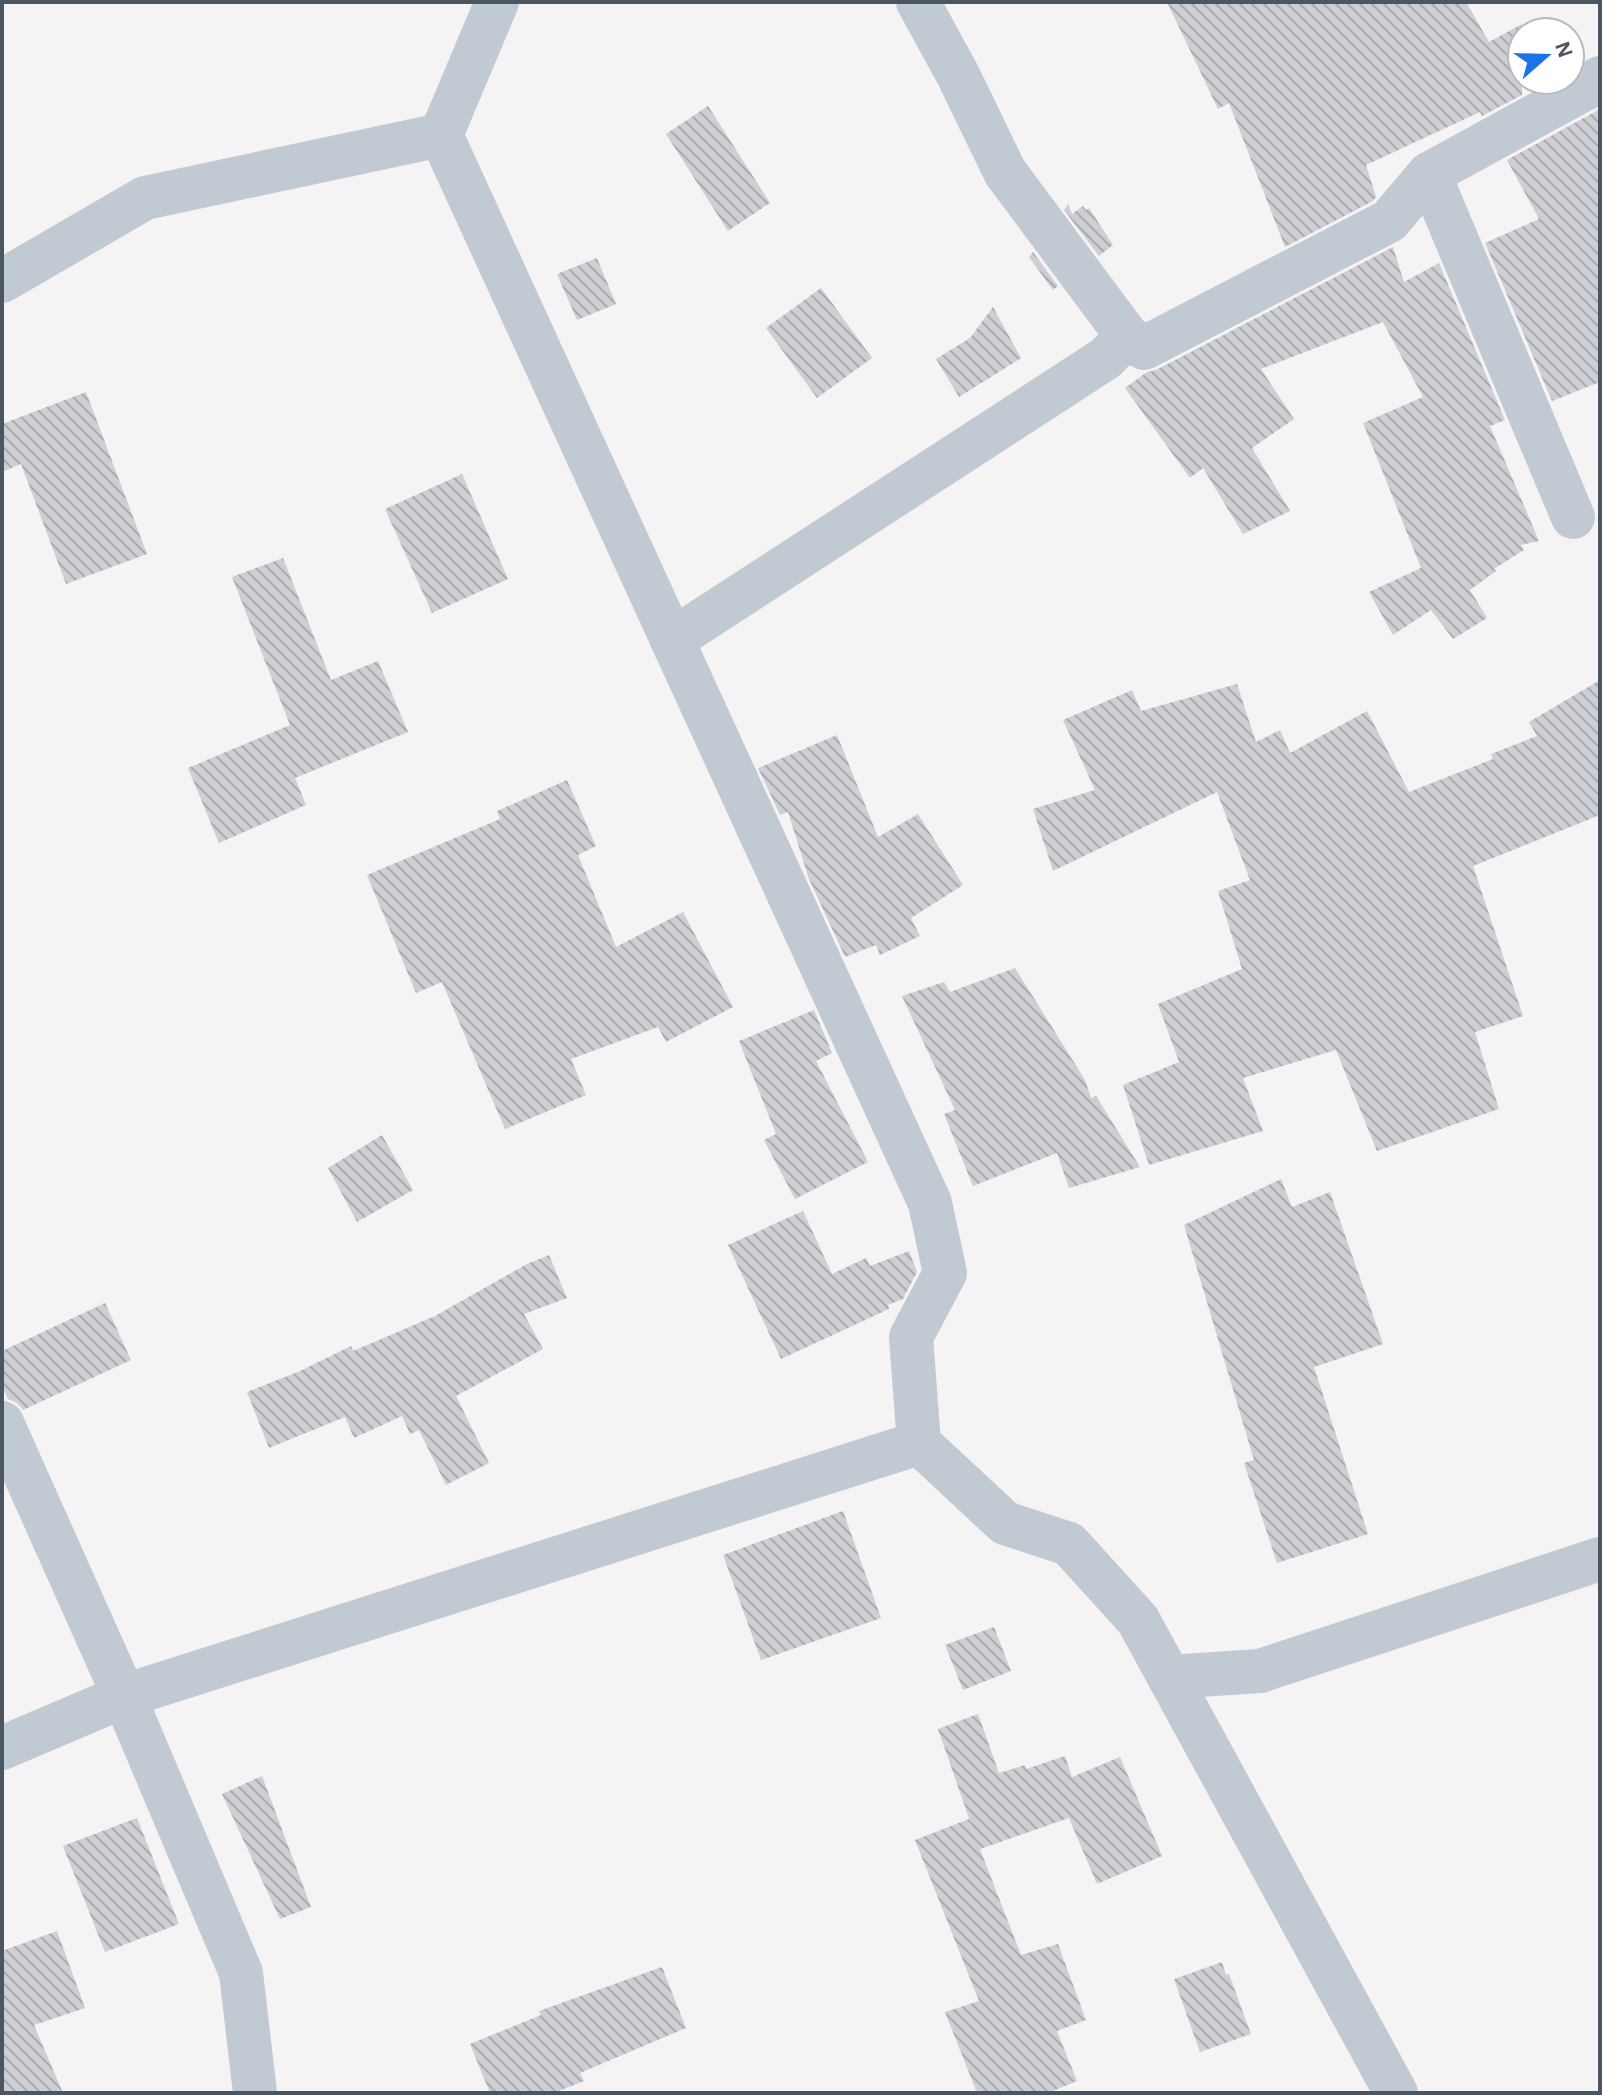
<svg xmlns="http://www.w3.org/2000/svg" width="1602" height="2095" font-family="'Alegreya Sans',sans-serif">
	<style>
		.building { fill: url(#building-back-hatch) }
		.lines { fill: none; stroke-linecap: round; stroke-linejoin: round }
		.street { stroke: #c1cad2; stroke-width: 44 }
	</style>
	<defs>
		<pattern id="building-back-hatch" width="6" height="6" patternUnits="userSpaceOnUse" patternTransform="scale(2)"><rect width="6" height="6" fill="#cdcfd5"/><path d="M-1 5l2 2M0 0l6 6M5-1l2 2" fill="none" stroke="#a8abb0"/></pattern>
	</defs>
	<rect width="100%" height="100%" fill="#f5f3f3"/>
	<!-- building -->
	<g class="building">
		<polygon points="1167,2 1466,2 1489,42 1522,24 1522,95 1482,116 1480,112 1366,165 1376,197 1373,201 1285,247 1229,103 1218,109"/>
		<polygon points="708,106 770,203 728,231 666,134"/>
		<polygon points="1600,109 1600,382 1552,401 1485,243 1539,219 1507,160"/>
		<polygon points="1068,204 1072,214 1083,206 1086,210 1089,208 1113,245 1099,256 1064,210"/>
		<polygon points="1393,247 1404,282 1439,263 1505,420 1490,426 1539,541 1521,545 1524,550 1494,569 1496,571 1470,590 1487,618 1453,639 1431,610 1393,635 1369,592 1421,568 1363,423 1423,397 1383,322 1261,369 1294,419 1252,448 1290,511 1243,534 1203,468 1190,478 1125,388 1147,372 1156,370"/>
		<polygon points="1033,252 1058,286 1053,290 1029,257"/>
		<polygon points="597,258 616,304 577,320 557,274"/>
		<polygon points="821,288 872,358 817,398 766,328"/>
		<polygon points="993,307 1021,358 959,397 936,359 970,338"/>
		<polygon points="86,392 147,554 66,584 21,464 2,472 2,424"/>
		<polygon points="462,474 508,579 432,613 385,509"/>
		<polygon points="283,558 331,680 378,661 408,732 295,778 306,805 219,843 188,768 290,725 232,577"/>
		<polygon points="1600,680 1600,815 1473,866 1523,1016 1475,1032 1499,1109 1377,1151 1336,1050 1243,1078 1263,1131 1149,1165 1123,1085 1179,1062 1158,1004 1242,969 1218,891 1250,880 1217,792 1053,871 1033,809 1095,790 1063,720 1132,690 1141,711 1237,684 1256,742 1280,730 1290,753 1367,711 1409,792 1493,759 1491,754 1537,736 1529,722"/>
		<polygon points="837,735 878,837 918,814 963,885 911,918 920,936 880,955 876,945 845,957 809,879 788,812 780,815 758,768"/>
		<polygon points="567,780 596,846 578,855 616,947 683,912 733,1007 666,1042 658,1027 571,1059 586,1095 505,1129 442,982 416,993 367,875 500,819 497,811"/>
		<polygon points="1015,968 1085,1080 1091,1098 1096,1096 1140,1167 1069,1188 1057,1153 973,1186 944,1114 955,1110 902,996 944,982 950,992"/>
		<polygon points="814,1010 832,1053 816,1061 868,1162 795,1199 764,1140 776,1134 739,1041"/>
		<polygon points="382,1135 413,1190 357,1222 328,1168"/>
		<polygon points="1281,1179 1292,1207 1330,1192 1383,1344 1314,1367 1368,1534 1277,1563 1244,1463 1254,1460 1184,1225"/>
		<polygon points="803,1211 832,1274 866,1258 870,1266 909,1251 917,1272 903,1299 888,1305 889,1309 781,1359 728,1245"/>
		<polygon points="549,1255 567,1298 524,1314 543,1349 456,1396 489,1463 446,1485 419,1430 410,1434 402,1416 354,1438 345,1417 269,1448 247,1392 300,1371 351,1346 353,1351 435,1316 527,1264"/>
		<polygon points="105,1303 131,1360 23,1410 17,1403 8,1399 2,1386 2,1351"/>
		<polygon points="843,1511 881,1618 761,1660 723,1555"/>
		<polygon points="994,1627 1011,1671 963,1690 945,1645"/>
		<polygon points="978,1714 999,1773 1025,1765 1026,1769 1065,1756 1072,1777 1120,1757 1162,1856 1097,1884 1069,1818 980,1849 1021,1955 1058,1944 1086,2020 1057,2031 1077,2081 1048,2093 977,2093 945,2012 979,2001 915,1840 969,1819 979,1847 938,1729"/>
		<polygon points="262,1776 311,1907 280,1919 222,1794"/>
		<polygon points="137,1818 179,1924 105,1952 63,1846"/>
		<polygon points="57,1931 85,2008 34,2025 63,2093 2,2093 2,1951"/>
		<polygon points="1222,1962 1226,1975 1229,1974 1251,2034 1200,2052 1174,1979"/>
		<polygon points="662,1967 686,2028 580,2073 584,2081 554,2093 490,2093 470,2044 541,2015 539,2011"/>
	</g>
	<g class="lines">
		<!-- street -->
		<g class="street">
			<polyline points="497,2 441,135 930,1203 945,1273 911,1337 919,1443 1005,1523 1069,1544 1138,1620 1396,2093"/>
			<polyline points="918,2 958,75 1005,172 1127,336"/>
			<polyline points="1429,174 1573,517"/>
			<polyline points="2,281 145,198 441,135"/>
			<polyline points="672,640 1106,358 1127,336 1144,348 1389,221 1429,174 1599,81 1600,78"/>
			<polyline points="2,1423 124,1696 241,1973 255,2093"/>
			<polyline points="1169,1677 1260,1671 1600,1559"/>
			<polyline points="2,1748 124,1696 919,1443"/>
		</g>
	</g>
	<!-- border -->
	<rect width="1602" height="2095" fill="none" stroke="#4a5661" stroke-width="8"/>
	<!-- north arrow -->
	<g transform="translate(1546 56) rotate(70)"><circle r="38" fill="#ffffff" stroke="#b7bbc0" stroke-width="2"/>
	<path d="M0-6L14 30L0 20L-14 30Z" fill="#1a73e8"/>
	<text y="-12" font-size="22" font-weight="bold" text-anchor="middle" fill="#4a5661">N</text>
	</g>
</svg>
